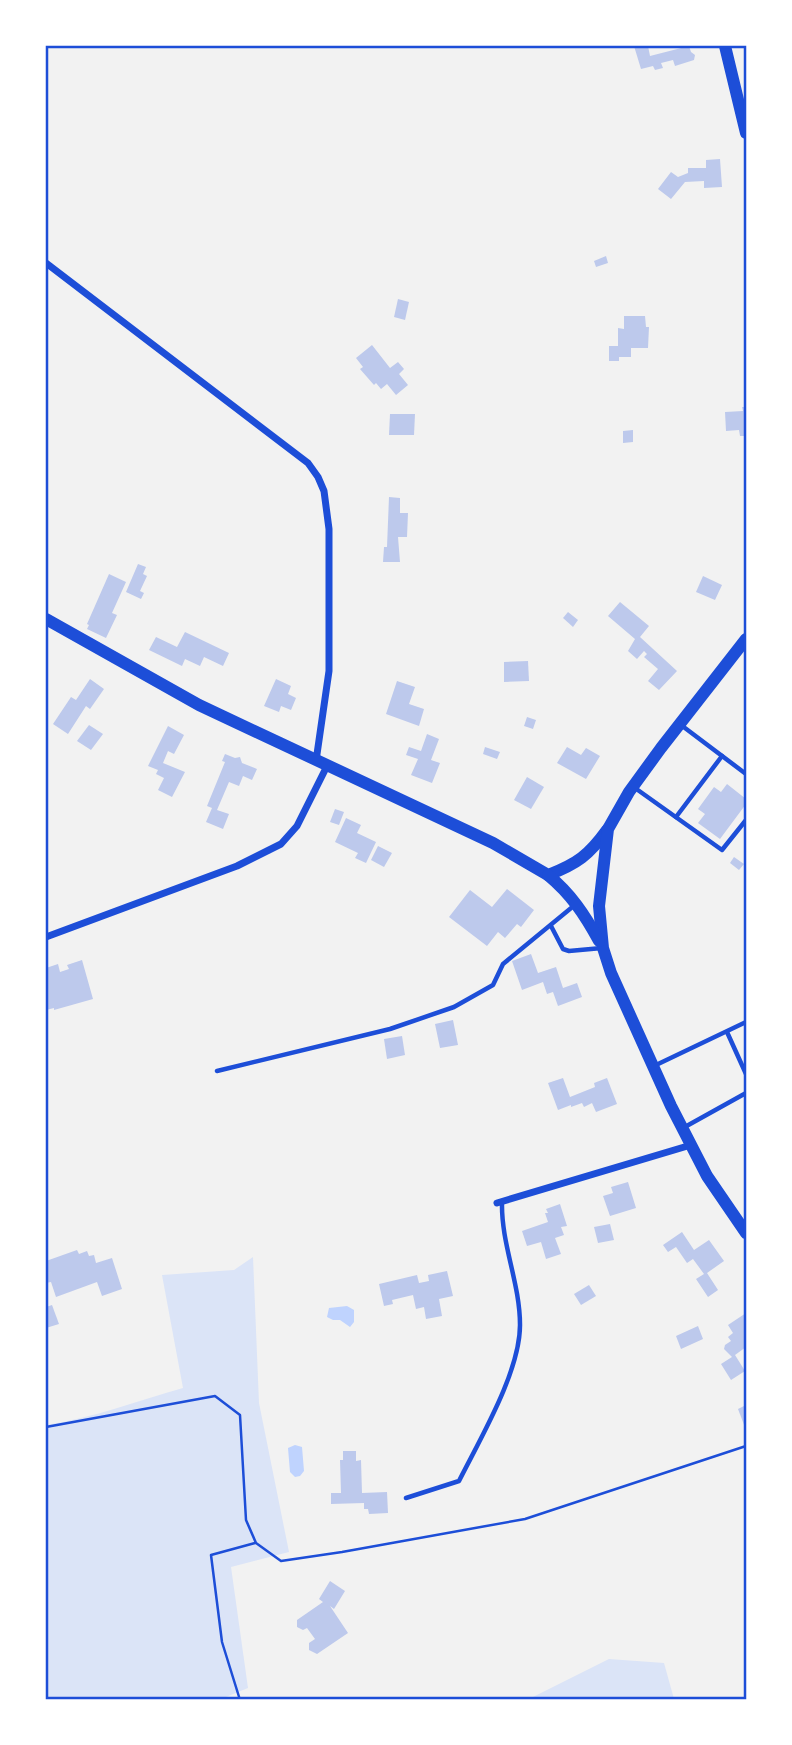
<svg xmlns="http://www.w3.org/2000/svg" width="792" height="1745" font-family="Raleway,sans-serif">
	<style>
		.green { fill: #dbe4f7 }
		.water { fill: #bfd3fe }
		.building { fill: #bdc9ec }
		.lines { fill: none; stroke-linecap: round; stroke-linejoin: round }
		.path { stroke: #1d4ed8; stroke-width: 2.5 }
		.service { stroke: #1d4ed8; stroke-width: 4.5 }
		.minor { stroke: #1d4ed8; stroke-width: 7 }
		.secondary { stroke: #1d4ed8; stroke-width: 12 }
		.neatline { fill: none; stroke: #1d4ed8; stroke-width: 2.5 }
	</style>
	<rect width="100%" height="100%" fill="#f2f2f2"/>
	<!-- green -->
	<g class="green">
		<path d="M 253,1257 L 259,1403 L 289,1552 L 231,1567 L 248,1688 L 221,1699 L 46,1699 L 46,1425 C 93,1418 137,1401 183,1388 L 162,1275 L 234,1270 Z"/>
		<polygon points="609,1659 664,1663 674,1699 529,1699"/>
	</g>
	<!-- water -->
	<g class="water">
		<polygon points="347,1306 354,1310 354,1322 350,1327 340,1320 333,1320 327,1317 329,1308"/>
		<polygon points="295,1445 302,1447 304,1471 300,1476 295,1477 290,1472 288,1448"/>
	</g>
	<!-- building -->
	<g class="building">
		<polygon points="634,46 648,46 650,56 689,46 691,52 695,55 694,60 675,66 673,60 661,63 663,68 655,70 653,66 641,69"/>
		<polygon points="720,159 722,187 704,188 704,181 685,182 671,199 658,189 671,172 678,177 688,173 688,168 706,168 706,160"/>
		<polygon points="606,256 608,263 596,267 594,261"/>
		<polygon points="398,299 409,302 405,320 394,317"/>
		<polygon points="624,316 645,316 646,327 649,327 648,348 631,348 631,357 619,357 619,361 609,361 609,346 618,346 618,328 624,329"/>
		<polygon points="372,345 390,368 398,362 404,369 399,374 408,385 396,395 387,384 381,389 376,383 374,385 360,369 363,367 356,358"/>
		<polygon points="742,407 746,407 746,436 740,436 739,430 726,431 725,412 743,411"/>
		<polygon points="390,414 415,414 414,435 389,435"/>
		<polygon points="633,430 633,442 623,443 623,431"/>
		<polygon points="389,497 400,498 400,513 408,513 407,537 398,537 400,562 383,562 384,547 387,547"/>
		<polygon points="138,564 146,567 143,574 147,576 140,591 144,593 141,599 126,592"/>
		<polygon points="109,574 126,582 112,613 117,615 106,638 87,629 89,625 87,624"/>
		<polygon points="703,576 722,585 715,600 696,592"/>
		<polygon points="620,602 649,626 640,637 677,671 659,690 648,681 658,669 644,657 647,654 644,651 637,659 628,651 635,639 608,616"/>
		<polygon points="568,612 578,620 573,627 563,618"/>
		<polygon points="185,632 229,653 223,666 204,657 200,666 185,659 182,666 149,650 156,637 177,647"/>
		<polygon points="528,661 529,681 504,682 504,662"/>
		<polygon points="90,679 104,689 90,709 86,706 68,734 53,724 71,697 76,700"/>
		<polygon points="276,679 291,686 288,694 296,698 291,710 281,706 279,712 264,706"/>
		<polygon points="397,681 415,687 409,704 424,709 419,726 386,714"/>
		<polygon points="527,717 536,720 533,729 524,726"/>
		<polygon points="89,725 103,734 91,750 77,741"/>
		<polygon points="168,726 184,735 174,754 168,751 163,763 185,772 172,797 158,790 164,778 156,774 158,770 148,766"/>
		<polygon points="427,734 439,739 431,760 440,763 432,783 411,775 418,759 406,755 409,747 421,751"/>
		<polygon points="485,747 500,752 497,759 483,754"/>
		<polygon points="567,747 581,755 586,748 600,756 586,779 557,763"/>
		<polygon points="225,754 235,758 240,757 242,763 257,769 252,780 243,776 239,786 229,782 217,810 229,814 223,829 206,822 212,808 207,806 225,762 222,761"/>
		<polygon points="527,777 544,787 531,809 514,800"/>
		<polygon points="727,784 746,799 746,804 720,839 698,823 705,814 698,809 714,787 721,792"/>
		<polygon points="335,809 344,812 339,825 330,822"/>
		<polygon points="346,818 361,825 357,833 376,842 366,863 355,858 358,853 335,842"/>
		<polygon points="378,846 392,853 384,867 371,860"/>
		<polygon points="734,857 744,864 739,870 730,863"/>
		<polygon points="507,889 534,910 521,927 517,924 505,938 498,932 487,946 449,917 470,890 492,907"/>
		<polygon points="531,954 538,973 556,967 563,988 577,983 582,997 558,1006 553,992 547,994 543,982 522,990 512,961"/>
		<polygon points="82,960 93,999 54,1010 54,1008 46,1010 46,968 58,964 60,972 69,969 67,965"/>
		<polygon points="453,1020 458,1045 440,1048 435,1024"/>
		<polygon points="402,1036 405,1055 387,1059 384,1039"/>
		<polygon points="563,1078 570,1097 595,1087 594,1083 607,1078 617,1104 596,1112 592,1103 584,1107 582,1103 571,1107 571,1105 558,1110 548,1083"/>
		<polygon points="628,1182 636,1208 610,1216 603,1196 613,1193 611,1187"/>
		<polygon points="560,1204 567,1226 561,1227 564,1235 555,1238 561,1254 546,1259 541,1242 527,1246 522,1231 548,1222 545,1213 548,1213 546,1209"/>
		<polygon points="610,1224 614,1240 598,1243 594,1227"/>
		<polygon points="682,1232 694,1250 709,1240 724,1261 707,1273 718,1290 708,1297 696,1279 704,1274 693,1259 687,1263 676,1247 668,1252 663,1245"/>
		<polygon points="77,1250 79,1254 87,1251 89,1256 94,1255 96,1263 112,1258 122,1289 102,1296 97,1282 56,1297 51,1282 46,1283 46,1261"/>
		<polygon points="447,1271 453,1296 439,1299 442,1316 426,1319 424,1307 416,1309 413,1295 392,1300 393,1304 384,1306 379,1284 417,1275 419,1283 429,1281 428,1275"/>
		<polygon points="589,1285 596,1296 581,1305 574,1294"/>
		<polygon points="52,1305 59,1324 46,1328 46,1307"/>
		<polygon points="746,1313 746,1340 744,1341 746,1347 735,1355 745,1371 731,1380 721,1364 732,1357 724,1349 725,1345 731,1341 728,1337 733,1333 728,1325"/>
		<polygon points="698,1326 703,1339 681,1349 676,1336"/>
		<polygon points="746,1405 746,1430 738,1409"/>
		<polygon points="343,1451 356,1451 356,1461 361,1460 362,1493 387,1492 388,1513 369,1514 368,1509 364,1509 364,1503 331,1504 331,1493 341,1493 340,1460 343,1460"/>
		<polygon points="330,1581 345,1591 334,1609 330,1606 348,1633 317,1654 309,1650 309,1643 315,1639 307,1628 303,1630 297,1627 297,1620 323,1602 319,1599"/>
	</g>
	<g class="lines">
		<!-- path -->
		<g class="path">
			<polyline points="46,1427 215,1396 240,1415 246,1520 256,1543 281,1561 342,1552 525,1519 746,1446"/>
			<polyline points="240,1700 222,1642 211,1555 255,1543"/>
		</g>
		<!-- service -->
		<g class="service">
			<polyline points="681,725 746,774"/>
			<polyline points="635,788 722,850 746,820"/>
			<polyline points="676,817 722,756"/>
			<polyline points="551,926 563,949 569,951 602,948"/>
			<polyline points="727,1032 746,1074"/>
			<polyline points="656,1065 746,1022"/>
			<polyline points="217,1071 390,1029 454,1007 493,985 503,964 576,904"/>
			<polyline points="683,1128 746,1093"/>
			<path d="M 406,1498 L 459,1481 C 480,1439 520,1372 520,1325 C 520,1283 501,1244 502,1202"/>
		</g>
		<!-- minor -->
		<g class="minor">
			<polyline points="46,263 308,463 318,477 324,491 329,529 329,671 316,761"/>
			<polyline points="46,937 237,866 281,844 297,826 327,766"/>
			<polyline points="497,1203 691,1145"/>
		</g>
		<!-- secondary -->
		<g class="secondary">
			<polyline points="725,46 746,133"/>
			<path d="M 46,619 L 199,705 L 493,843 L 548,875 C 577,864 589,855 607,830"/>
			<polyline points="746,639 661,748 629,792 608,829 599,906 603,948 611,973 671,1106 707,1176 746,1233"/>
			<path d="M 548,875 C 571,894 585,915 599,941"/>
		</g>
	</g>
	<!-- border -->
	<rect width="792" height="1745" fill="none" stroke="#ffffff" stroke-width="94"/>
	<rect x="47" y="47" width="698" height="1651" class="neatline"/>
</svg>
